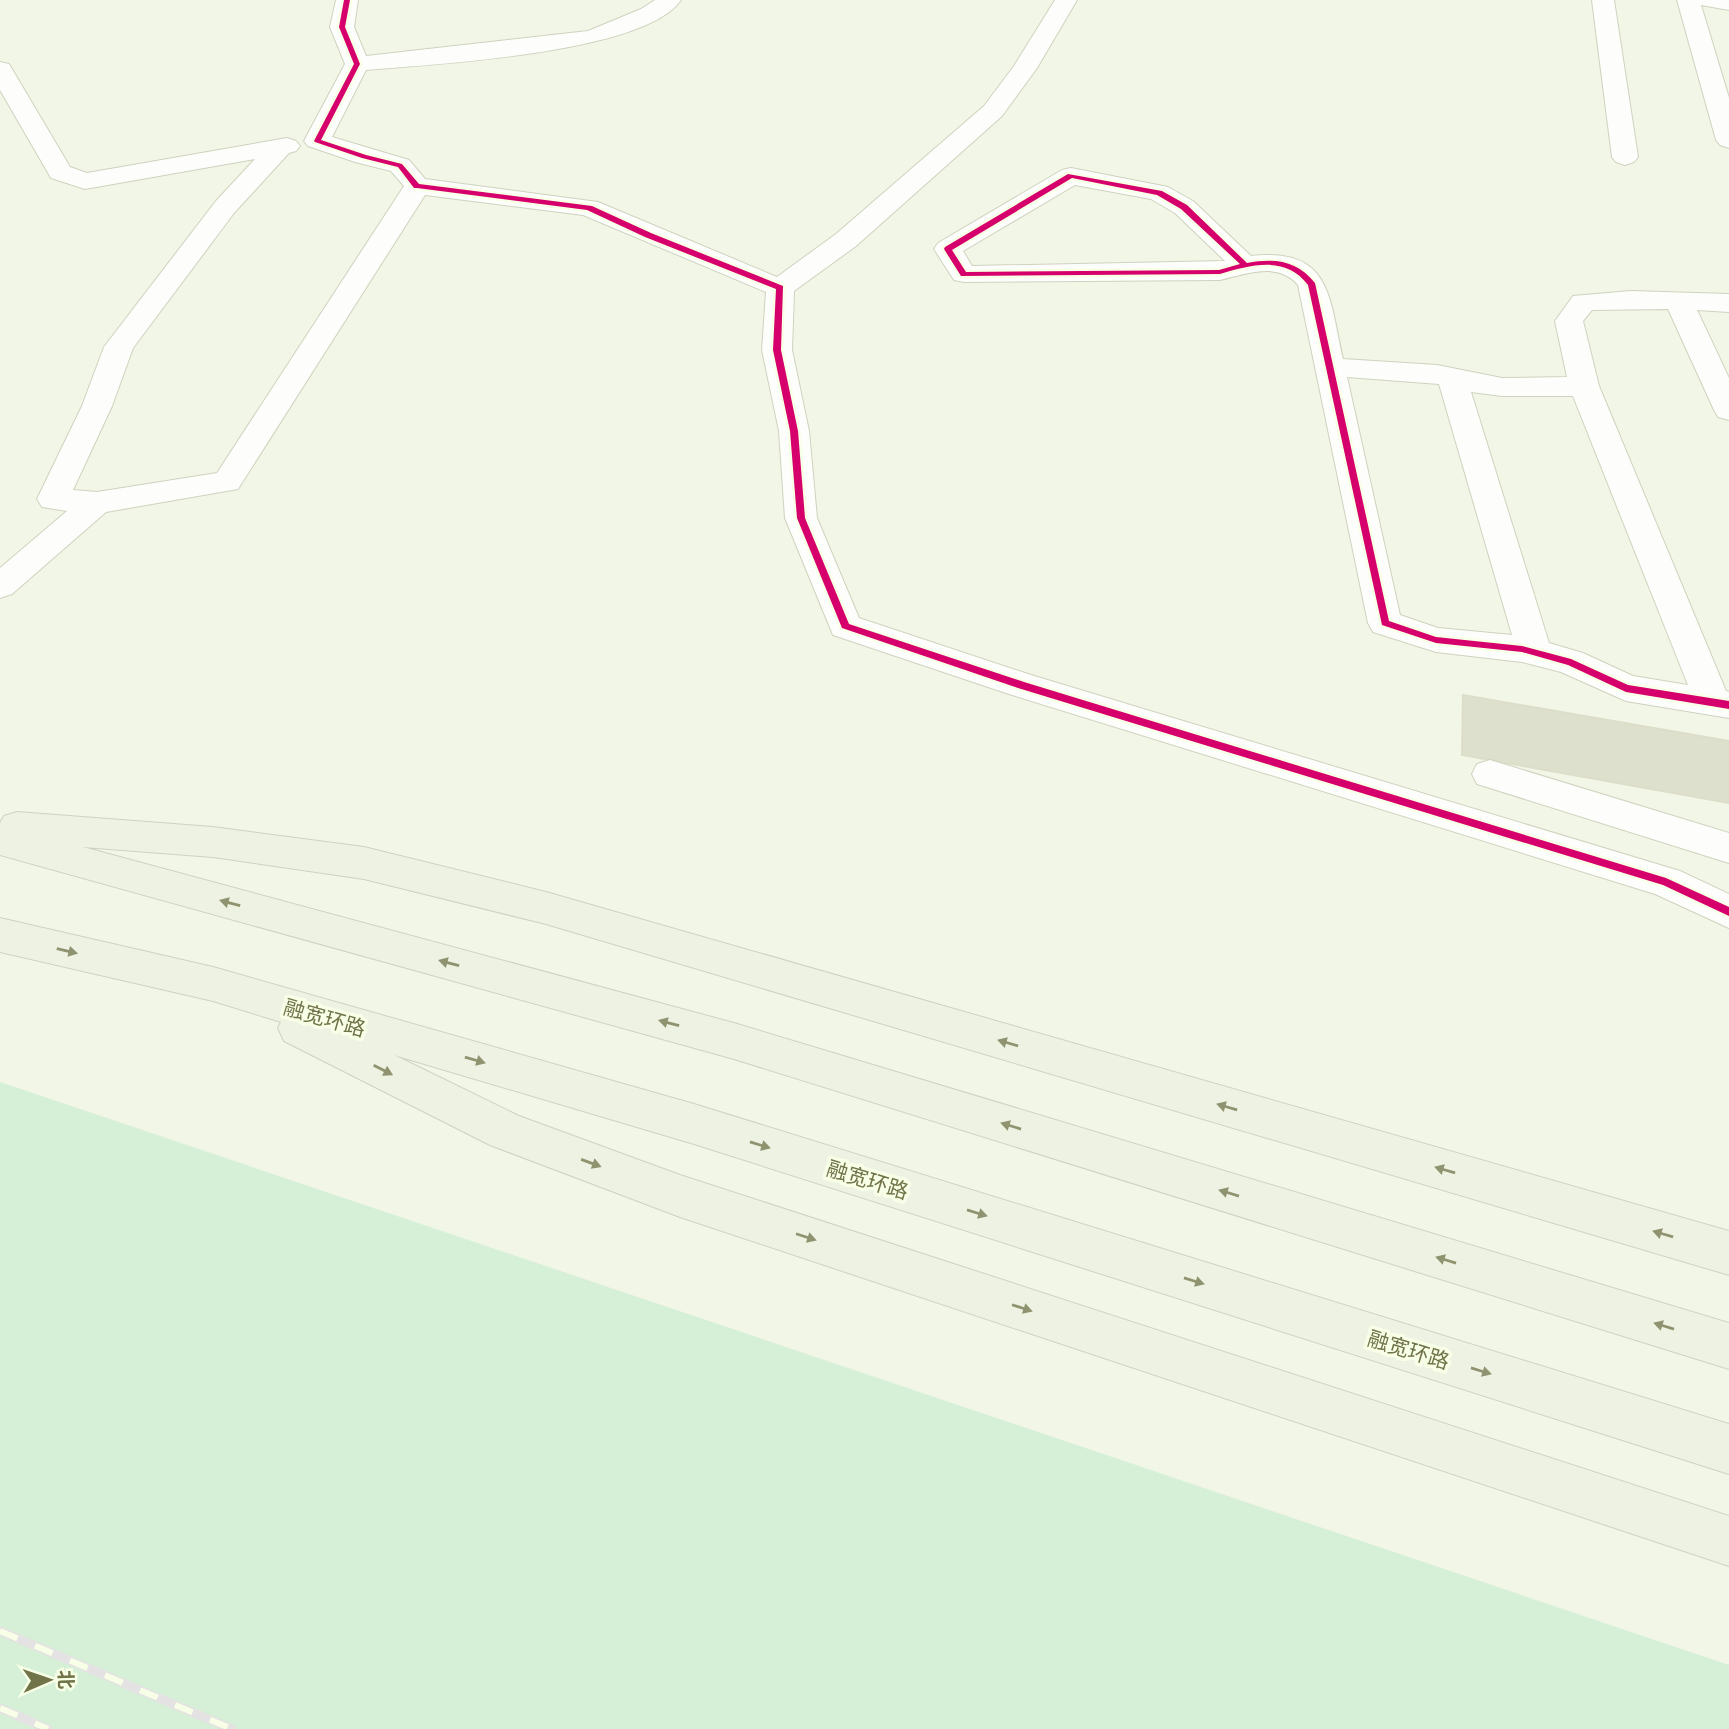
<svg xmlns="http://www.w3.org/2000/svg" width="1729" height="1729" font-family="Lato,'Noto Sans SC',sans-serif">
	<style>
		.green { fill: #d6efd7 }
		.building { fill: #dde0cc; stroke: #dcdec9; stroke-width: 2 }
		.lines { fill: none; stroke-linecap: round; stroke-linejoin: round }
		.minor-casing { stroke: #cfd2be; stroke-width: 2 }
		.primary-casing { stroke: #d0d2c0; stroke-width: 2 }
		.minor { fill: #fdfefb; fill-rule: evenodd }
		.primary { fill: #edf2e3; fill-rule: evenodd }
		.rail-casing { stroke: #e5e2e3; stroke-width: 9 }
		.rail { stroke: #f8ffe7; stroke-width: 6; stroke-dasharray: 19; stroke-linecap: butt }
		.cycleway-casing { stroke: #f8ffe7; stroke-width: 5 }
		.cycleway { fill: #d6006c; fill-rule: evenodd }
		.oneway { fill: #90936f }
		.labels { text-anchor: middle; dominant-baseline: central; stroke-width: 7; stroke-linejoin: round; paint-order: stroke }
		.street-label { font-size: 21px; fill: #717348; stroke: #f8ffe7 }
	</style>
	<rect width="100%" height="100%" fill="#f1f6e6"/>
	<!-- green -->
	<polygon class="green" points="0,1082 1729,1665 1729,1729 0,1729"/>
	<!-- building -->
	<polygon class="building" points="1463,695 1729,741 1729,803 1462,755"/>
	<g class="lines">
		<defs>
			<g id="minor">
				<path d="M 336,0 L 358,0 L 354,27 L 366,56 L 588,31 L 641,9 L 655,0 L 681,0 C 644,54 432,64 366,70 L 332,137 L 409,160 L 425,179 L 598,202 L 777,277 L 836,234 L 984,106 L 1014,66 L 1055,0 L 1077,0 L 1037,68 L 1002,116 L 856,246 L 794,291 L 792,350 L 809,431 L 817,518 L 859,618 L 1031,675 L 1680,871 L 1729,894 L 1729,928 L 1655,894 L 1009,694 L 833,635 L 785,518 L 779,431 L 762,350 L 766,292 L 583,215 L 425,195 L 238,489 L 106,512 L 12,594 L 0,598 L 0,568 L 67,511 L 42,507 L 37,499 L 82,406 L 104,347 L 216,201 L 255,159 L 85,189 L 51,178 L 0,90 L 0,62 L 9,64 L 12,69 L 70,167 L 87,173 L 287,138 L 296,141 L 300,146 L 296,151 L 289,153 L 234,213 L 133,348 L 112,406 L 73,490 L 97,492 L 217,473 L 404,186 L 391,171 L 355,162 L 308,146 L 304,141 L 345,64 L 330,27 Z"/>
				<polygon points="1592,0 1614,0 1638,157 1634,162 1625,165 1616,162 1612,157"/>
				<polygon points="1677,0 1729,0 1729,10 1701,5 1729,98 1729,148 1720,145 1716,140"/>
				<path d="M 1071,168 L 1168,187 L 1193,201 L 1251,256 C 1332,247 1329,298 1343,359 L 1437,365 L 1502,378 L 1567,377 L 1555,321 L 1573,296 L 1631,291 L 1729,294 L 1729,312 L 1697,310 L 1729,378 L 1729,420 L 1718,417 L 1714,410 L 1668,309 L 1592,310 L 1583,321 L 1599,386 L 1726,691 L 1729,692 L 1729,718 L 1626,701 L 1561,672 L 1522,662 L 1436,652 L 1373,632 L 1368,623 L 1298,285 C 1278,261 1246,274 1220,280 L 964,282 L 954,280 L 934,249 L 938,243 L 1062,170 ZM 1075,185 L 1151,199 L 1175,213 L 1225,261 L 972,266 L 963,251 ZM 1347,377 L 1439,384 L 1512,635 L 1438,628 L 1400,615 ZM 1471,392 L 1502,396 L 1573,396 L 1688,685 L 1633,676 L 1583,653 L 1549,643 Z"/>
				<polygon points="1490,760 1729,833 1729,863 1477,784 1472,774 1477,764"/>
			</g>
			<g id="primary">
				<polygon points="17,812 213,827 364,847 546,892 1729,1231 1729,1275 546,924 364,879 213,857 83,847 734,1023 1729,1323 1729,1369 734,1059 0,855 0,823 4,816"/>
				<polygon points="0,918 213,967 694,1104 1729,1424 1729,1474 694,1144 394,1055 519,1116 680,1175 1729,1516 1729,1566 680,1217 490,1145 284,1041 278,1028 281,1022 213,1001 0,952"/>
			</g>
		</defs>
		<!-- minor casing -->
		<use href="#minor" class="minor-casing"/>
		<!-- primary casing -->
		<use href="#primary" class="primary-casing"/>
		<!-- minor -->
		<use href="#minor" class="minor"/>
		<!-- primary -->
		<use href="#primary" class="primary"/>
		<defs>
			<g id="rail">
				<polyline points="0,1631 232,1729"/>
				<polyline points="0,1708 48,1729"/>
			</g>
		</defs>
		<!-- rail casing -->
		<use href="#rail" class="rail-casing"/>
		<!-- rail -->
		<use href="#rail" class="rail"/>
		<defs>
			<g id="cycleway">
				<polygon points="344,0 350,0 345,27 360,64 321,140 366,155 402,164 419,184 592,206 651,233 783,286 781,350 798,431 805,518 849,624 1024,682 1666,878 1729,907 1729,916 1663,885 1018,688 842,628 797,518 790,431 773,350 776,289 645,237 587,210 417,188 414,188 398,167 362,158 315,142 314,141 354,64 339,27"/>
				<path d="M 1068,174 L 1162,191 L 1187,205 L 1247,263 C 1274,258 1297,260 1315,283 L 1389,621 L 1436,637 L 1522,646 L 1571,659 L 1628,685 L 1729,701 L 1729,709 L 1626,692 L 1568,665 L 1522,652 L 1436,643 L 1382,625 L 1308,285 C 1286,255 1251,265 1220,274 L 961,276 L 944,249 L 945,247 ZM 1072,178 L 1157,195 L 1181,209 L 1240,264 L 1219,270 L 966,272 L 952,250 Z"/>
			</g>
		</defs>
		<!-- cycleway casing -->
		<use href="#cycleway" class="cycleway-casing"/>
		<!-- cycleway -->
		<use href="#cycleway" class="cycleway"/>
	</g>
	<!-- one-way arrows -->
	<defs><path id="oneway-solid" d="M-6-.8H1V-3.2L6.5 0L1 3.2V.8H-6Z" transform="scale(1.75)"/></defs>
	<g class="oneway">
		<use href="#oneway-solid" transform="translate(230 903) rotate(-165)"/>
		<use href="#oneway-solid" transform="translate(67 951) rotate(13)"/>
		<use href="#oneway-solid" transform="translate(449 963) rotate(-165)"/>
		<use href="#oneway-solid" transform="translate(669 1023) rotate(-165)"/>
		<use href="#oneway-solid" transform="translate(1008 1043) rotate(-164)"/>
		<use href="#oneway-solid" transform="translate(475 1060) rotate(16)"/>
		<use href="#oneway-solid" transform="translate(383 1070) rotate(27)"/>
		<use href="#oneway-solid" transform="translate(1227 1107) rotate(-164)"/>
		<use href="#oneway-solid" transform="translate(1011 1126) rotate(-163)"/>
		<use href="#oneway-solid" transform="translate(760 1145) rotate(17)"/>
		<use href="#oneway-solid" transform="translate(591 1163) rotate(20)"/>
		<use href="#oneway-solid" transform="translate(1445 1170) rotate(-164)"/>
		<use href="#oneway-solid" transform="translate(1229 1193) rotate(-163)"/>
		<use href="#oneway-solid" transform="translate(977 1213) rotate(17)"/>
		<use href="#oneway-solid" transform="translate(1663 1234) rotate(-164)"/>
		<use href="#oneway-solid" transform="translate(806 1237) rotate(18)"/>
		<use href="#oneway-solid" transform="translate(1446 1260) rotate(-163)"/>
		<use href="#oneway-solid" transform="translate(1194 1281) rotate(17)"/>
		<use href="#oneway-solid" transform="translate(1022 1308) rotate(18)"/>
		<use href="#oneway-solid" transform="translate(1664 1326) rotate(-163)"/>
		<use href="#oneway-solid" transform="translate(1481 1371) rotate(17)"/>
	</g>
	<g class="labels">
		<!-- street labels -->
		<g class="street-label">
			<text transform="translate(325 1017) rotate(16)">融宽环路</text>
			<text transform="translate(868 1179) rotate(17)">融宽环路</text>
			<text transform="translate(1409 1349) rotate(17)">融宽环路</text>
		</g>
	</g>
	<!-- north arrow -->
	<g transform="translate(49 1680) rotate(88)" stroke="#f8ffe7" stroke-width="5" paint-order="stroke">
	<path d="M0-5L12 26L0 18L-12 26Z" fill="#717348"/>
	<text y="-10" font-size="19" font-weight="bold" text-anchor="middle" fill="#717348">北</text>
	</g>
</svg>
